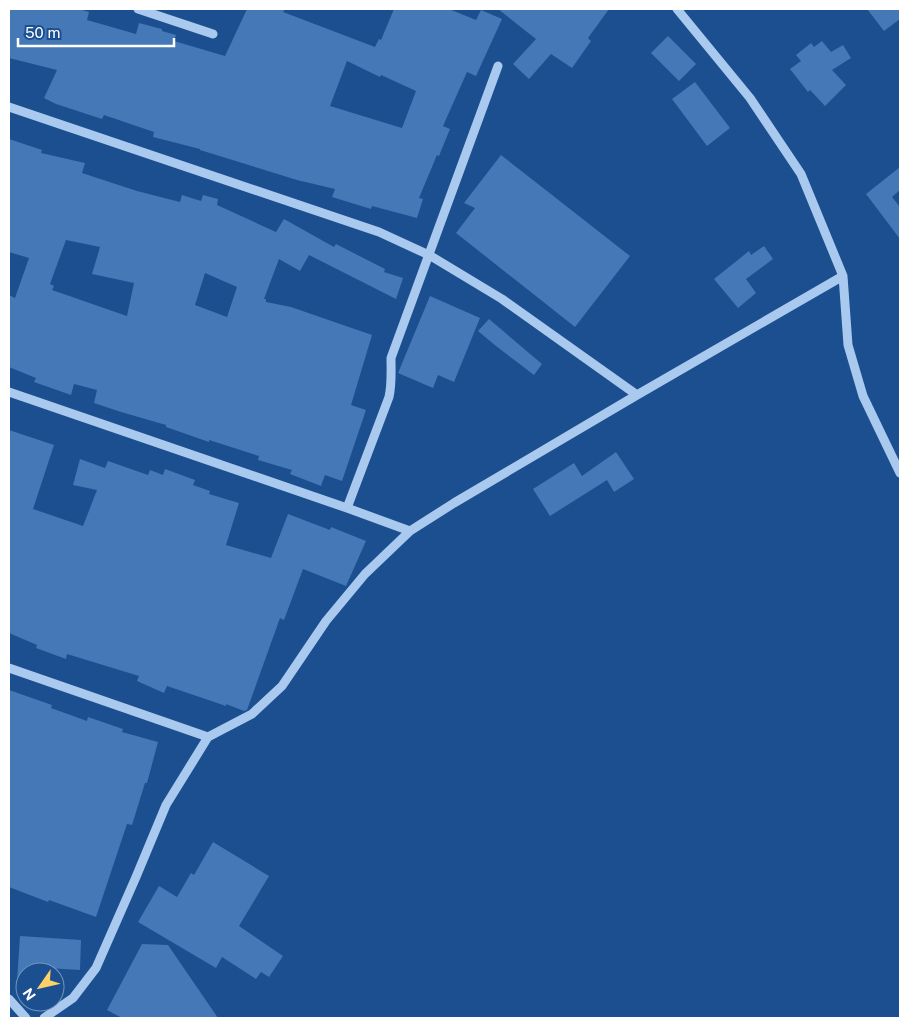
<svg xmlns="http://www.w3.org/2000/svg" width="909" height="1027" font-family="'Public Sans',sans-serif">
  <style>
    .building { fill: #4478b7; fill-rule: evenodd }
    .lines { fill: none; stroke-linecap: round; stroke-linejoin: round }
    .minor { stroke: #a9c9ee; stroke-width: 9 }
  </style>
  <rect width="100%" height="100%" fill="#1b4f8f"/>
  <path class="building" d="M 9,9 L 79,9 L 89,12 L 87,20 L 136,34 L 139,23 L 162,29 L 162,31 L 176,35 L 174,41 L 225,56 L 247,9 L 285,9 L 283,12 L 375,47 L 379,39 L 381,40 L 394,9 L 449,9 L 476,20 L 481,10 L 502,19 L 476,76 L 467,72 L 443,126 L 450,129 L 439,156 L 437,155 L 419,198 L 423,199 L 417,218 L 372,206 L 371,209 L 332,197 L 335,189 L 297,180 L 200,150 L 200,149 L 153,137 L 154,132 L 104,115 L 102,119 L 56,104 L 44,98 L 57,70 L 9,58 ZM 347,61 L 380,77 L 381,75 L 416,91 L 402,128 L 330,106 Z
    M 498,9 L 609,9 L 588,38 L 591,41 L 572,68 L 551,54 L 529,79 L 513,64 L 536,39 Z
    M 867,9 L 900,9 L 900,19 L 884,31 Z
    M 668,36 L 696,64 L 679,81 L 651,53 Z
    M 822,41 L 831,52 L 843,45 L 851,58 L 832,70 L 846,85 L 825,106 L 810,90 L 808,92 L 790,69 L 801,61 L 796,55 L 811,43 L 814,47 Z
    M 695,82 L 730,128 L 707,146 L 672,99 Z
    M 9,139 L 42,150 L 41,153 L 85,163 L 82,173 L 137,191 L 180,202 L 182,195 L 201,201 L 203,195 L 218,199 L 217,205 L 276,232 L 284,219 L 334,247 L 336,244 L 385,269 L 384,272 L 403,278 L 396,299 L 309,255 L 300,271 L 279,259 L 264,299 L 266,299 L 266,302 L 291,307 L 372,335 L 351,405 L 366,410 L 342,481 L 325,475 L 321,486 L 290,474 L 292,470 L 258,460 L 259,456 L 209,440 L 209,442 L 166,427 L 166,425 L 121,412 L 94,403 L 97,390 L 74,384 L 71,395 L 34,382 L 36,378 L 9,367 L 9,295 L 15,298 L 29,258 L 9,252 ZM 66,240 L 100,247 L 92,274 L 134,283 L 127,316 L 52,290 L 54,286 L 50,284 ZM 205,273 L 237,287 L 227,317 L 195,305 Z
    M 501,155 L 630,256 L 575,327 L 456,233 L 475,208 L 464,203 Z
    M 900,167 L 900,190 L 892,197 L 900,207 L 900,239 L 866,194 Z
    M 764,246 L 773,259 L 746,279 L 756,293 L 738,308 L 714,279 L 749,251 L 751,255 Z
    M 430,296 L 480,318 L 454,382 L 438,375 L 433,388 L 398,373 Z
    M 489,319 L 542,364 L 534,375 L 496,346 L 478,331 Z
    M 9,430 L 54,445 L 33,509 L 83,526 L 97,490 L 73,485 L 80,459 L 105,468 L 108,461 L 148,475 L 150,470 L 163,475 L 165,469 L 195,480 L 193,485 L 210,491 L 209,494 L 239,503 L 226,545 L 271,558 L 288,514 L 330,530 L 331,527 L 366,541 L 346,586 L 303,569 L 284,620 L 280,618 L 247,710 L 244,711 L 226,704 L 226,706 L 167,686 L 164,693 L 137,681 L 139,676 L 67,654 L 66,659 L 36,648 L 37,645 L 9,633 Z
    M 616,452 L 634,479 L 614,492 L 607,480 L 550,516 L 533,489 L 574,463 L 582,476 Z
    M 9,690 L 52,705 L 51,708 L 87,721 L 88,717 L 123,729 L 122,732 L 158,742 L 147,783 L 145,783 L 132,825 L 127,824 L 96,917 L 49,900 L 48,902 L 9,887 Z
    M 213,842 L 269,876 L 239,926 L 283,956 L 269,977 L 261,972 L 256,979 L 222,957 L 216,968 L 138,922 L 159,886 L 177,897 L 191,873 L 194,875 Z
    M 20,936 L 81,940 L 80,970 L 30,967 L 34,972 L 25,972 L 25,990 L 17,981 Z
    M 142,944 L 168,945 L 218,1018 L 122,1018 L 107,1010 Z"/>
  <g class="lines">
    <path class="minor" d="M 138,9 L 213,34
      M 677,9 L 750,98 L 801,174 L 843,276 L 848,345 L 863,396 L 900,473
      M 9,107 L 379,232 L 429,255 L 502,299 L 637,395
      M 9,392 L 347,508 L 410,531
      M 347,508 L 389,397 C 392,384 391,372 391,358 L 498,66
      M 9,668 L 208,737
      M 9,999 L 26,1018
      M 44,1018 L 73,998 L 96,968 L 136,877 L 166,805 L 208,737 L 252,714 L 282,686 L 326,621 L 365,574 L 410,531 L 454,503 L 637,395 L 843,276"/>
  </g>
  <rect width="909" height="1027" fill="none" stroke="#ffffff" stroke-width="20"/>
  <g transform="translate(40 987) rotate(236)"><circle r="24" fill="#1b4f8f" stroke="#7695bc"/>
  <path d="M0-4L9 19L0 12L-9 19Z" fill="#ffd166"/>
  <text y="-8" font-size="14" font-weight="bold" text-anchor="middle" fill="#ffffff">N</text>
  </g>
  <path d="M18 38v8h156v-8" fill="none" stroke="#ffffff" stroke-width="2.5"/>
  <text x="25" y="38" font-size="15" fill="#ffffff" stroke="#1b4f8f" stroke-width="4" paint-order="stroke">50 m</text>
</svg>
